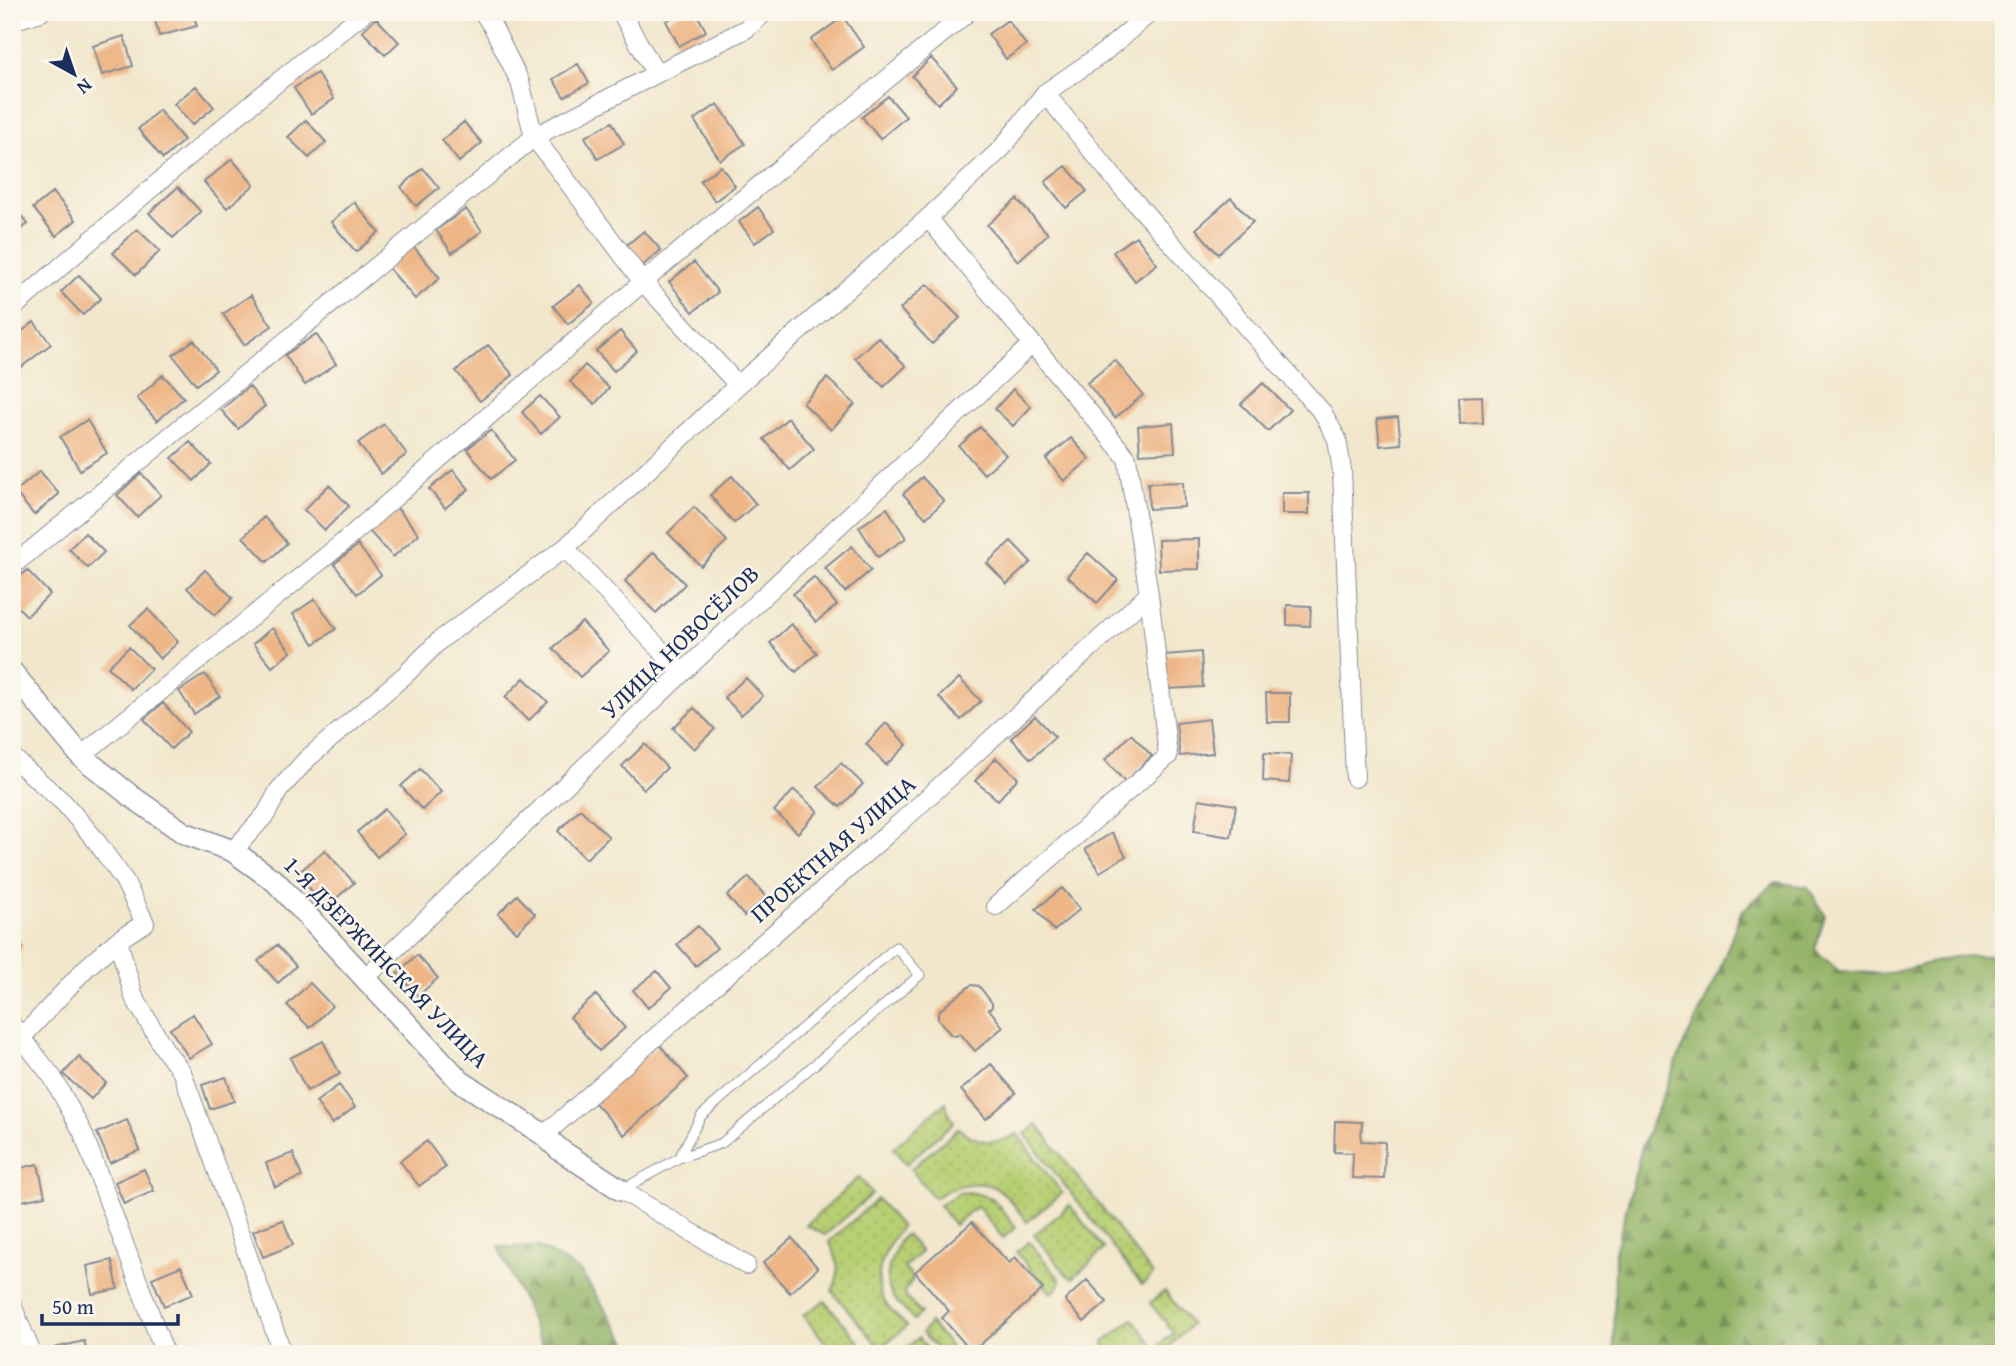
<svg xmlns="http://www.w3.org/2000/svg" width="2016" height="1366" font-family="'Gentium Book Plus',serif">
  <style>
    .grass { fill: url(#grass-dots); stroke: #6a7f68; stroke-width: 2 }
    .forest { fill: url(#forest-firs); stroke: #567062; stroke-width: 2 }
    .building { fill: #eeb686 }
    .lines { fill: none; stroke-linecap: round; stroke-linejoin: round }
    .service-casing { stroke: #868b95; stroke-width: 11 }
    .minor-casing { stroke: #868b95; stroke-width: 20 }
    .tertiary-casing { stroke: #868b95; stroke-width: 24 }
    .service { stroke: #fff; stroke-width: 9 }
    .minor { stroke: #fff; stroke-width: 18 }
    .tertiary { stroke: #fff; stroke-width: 21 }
    .labels { text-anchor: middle; stroke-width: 5; stroke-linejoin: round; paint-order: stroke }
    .street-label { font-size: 24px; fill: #1b2f5e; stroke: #fbf7ec }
  </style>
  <defs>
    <pattern id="grass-dots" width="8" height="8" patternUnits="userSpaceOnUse" patternTransform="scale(1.75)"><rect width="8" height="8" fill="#b8cf73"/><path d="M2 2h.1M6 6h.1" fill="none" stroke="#9eb266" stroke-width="1.8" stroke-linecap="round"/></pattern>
    <pattern id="forest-firs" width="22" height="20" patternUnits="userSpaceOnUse" patternTransform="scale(1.75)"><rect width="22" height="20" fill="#92b265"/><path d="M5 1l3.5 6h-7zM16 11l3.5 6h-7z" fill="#769156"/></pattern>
  </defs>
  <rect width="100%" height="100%" fill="#fbf7ec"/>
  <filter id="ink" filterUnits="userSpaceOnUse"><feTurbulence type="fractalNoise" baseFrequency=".0143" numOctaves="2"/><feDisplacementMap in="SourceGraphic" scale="14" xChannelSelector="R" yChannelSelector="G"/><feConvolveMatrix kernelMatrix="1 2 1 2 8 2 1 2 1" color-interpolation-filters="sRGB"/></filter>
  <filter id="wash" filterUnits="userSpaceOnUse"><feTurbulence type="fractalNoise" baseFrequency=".00686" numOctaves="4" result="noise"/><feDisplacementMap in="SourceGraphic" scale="28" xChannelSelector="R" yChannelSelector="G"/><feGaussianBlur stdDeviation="1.57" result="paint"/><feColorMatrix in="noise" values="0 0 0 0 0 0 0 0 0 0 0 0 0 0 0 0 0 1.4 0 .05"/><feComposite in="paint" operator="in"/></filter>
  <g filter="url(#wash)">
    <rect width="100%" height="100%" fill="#f2e7cc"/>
    <path class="grass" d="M 946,1102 L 948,1112 L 954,1122 L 906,1164 L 893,1148 Z
      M 1037,1124 L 1153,1275 L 1142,1285 L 1025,1134 Z
      M 959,1128 C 975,1143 997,1146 1017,1134 L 1062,1193 L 1027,1222 C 1020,1214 1007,1193 998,1189 C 977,1178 953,1186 934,1198 L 911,1169 Z
      M 859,1177 L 872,1194 L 825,1235 L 806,1225 Z
      M 970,1192 L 992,1198 L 1016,1227 L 1003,1238 L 977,1206 L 954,1225 L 939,1205 L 959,1193 Z
      M 877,1199 L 901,1227 C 886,1247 870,1276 884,1301 C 889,1310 899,1319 907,1326 L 880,1348 L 832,1291 C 841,1274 839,1259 829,1242 Z
      M 1070,1205 L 1104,1249 L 1073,1278 L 1068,1276 L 1034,1235 Z
      M 906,1234 L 921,1252 L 904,1267 L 913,1279 L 905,1291 L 906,1298 L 921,1313 L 914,1320 C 893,1298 880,1289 892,1258 C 896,1249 898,1240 906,1234 Z
      M 1029,1242 L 1059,1278 L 1060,1283 L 1057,1289 L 1051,1293 L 1016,1252 Z
      M 1165,1291 L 1191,1325 L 1162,1354 L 1107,1354 L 1104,1342 L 1133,1319 L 1155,1348 L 1174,1333 L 1150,1303 Z
      M 825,1301 L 869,1354 L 835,1354 L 803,1315 Z
      M 930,1323 L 955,1352 L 958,1354 L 942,1354 L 922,1333 Z
      M 918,1338 L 933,1354 L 899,1354 Z"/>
    <path class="forest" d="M 1775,882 L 1808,887 L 1825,915 L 1815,950 L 1839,971 L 1888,974 L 1953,957 L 2004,955 L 2004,1354 L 1614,1354 L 1615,1253 L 1642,1147 L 1683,1046 L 1716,979 L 1741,912 Z
      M 499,1247 L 539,1247 L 580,1271 L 635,1354 L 546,1354 Z"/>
    <g id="blocks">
      <path class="building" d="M 153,12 L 193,12 L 197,26 L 159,36 Z
        M 682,12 L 696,12 L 706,31 L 679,46 L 666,21 Z
        M 843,17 L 864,47 L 832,70 L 811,40 Z
        M 376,18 L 399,42 L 385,55 L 362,31 Z
        M 1008,20 L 1026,45 L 1006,59 L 988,34 Z
        M 124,36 L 133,66 L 102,75 L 93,46 Z
        M 931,58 L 957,86 L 938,104 L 912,76 Z
        M 578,64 L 589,83 L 564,97 L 553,79 Z
        M 317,73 L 334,99 L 311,114 L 294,88 Z
        M 196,86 L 214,107 L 192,125 L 174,104 Z
        M 888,96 L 906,117 L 880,139 L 862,117 Z
        M 718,104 L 745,144 L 720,160 L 694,120 Z
        M 159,110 L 184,140 L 163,159 L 138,129 Z
        M 306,120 L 326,142 L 309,158 L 288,137 Z
        M 464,122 L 482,143 L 459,162 L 442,140 Z
        M 612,122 L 624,144 L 598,159 L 585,137 Z
        M 232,159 L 254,185 L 227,208 L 204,182 Z
        M 721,166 L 735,186 L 715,201 L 700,181 Z
        M 1066,166 L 1087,191 L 1066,208 L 1045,182 Z
        M 423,168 L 439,188 L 416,206 L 401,187 Z
        M 178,187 L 201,212 L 173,238 L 149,213 Z
        M 53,192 L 76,220 L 56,236 L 33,208 Z
        M 1231,198 L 1253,222 L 1218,254 L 1196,229 Z
        M 1017,199 L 1048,234 L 1018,261 L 987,225 Z
        M 354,202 L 379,232 L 356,252 L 331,222 Z
        M 12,204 L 28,224 L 12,236 Z
        M 758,207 L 774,229 L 755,243 L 739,222 Z
        M 466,209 L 482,231 L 452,253 L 436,230 Z
        M 137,229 L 160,251 L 136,275 L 113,253 Z
        M 644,231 L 661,250 L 640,268 L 623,248 Z
        M 1136,236 L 1157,264 L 1135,281 L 1113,252 Z
        M 413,246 L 440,278 L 415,299 L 388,267 Z
        M 694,262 L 718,292 L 693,312 L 669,282 Z
        M 79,275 L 101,298 L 83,315 L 61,292 Z
        M 927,284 L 960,318 L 932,344 L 900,309 Z
        M 580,285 L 594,303 L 568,324 L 553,306 Z
        M 251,295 L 272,326 L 244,345 L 223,314 Z
        M 34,322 L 51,344 L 20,368 L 12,358 L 12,339 Z
        M 620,331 L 637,351 L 614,371 L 596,351 Z
        M 316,334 L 336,364 L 305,385 L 285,355 Z
        M 878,337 L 906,366 L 884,387 L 855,358 Z
        M 194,340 L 216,370 L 196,385 L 173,355 Z
        M 488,345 L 513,375 L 480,401 L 456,371 Z
        M 1115,360 L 1143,395 L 1115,418 L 1087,383 Z
        M 585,365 L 609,388 L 595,404 L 570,382 Z
        M 163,375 L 184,398 L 157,421 L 137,398 Z
        M 827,378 L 855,404 L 831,430 L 803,403 Z
        M 1263,383 L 1290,410 L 1268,431 L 1241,404 Z
        M 249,386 L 265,406 L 238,429 L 221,410 Z
        M 1013,389 L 1031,407 L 1013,426 L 995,409 Z
        M 540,396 L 560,417 L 541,434 L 522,412 Z
        M 1482,396 L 1483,423 L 1460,424 L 1459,397 Z
        M 1398,417 L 1401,444 L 1380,446 L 1377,419 Z
        M 788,418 L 814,449 L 790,470 L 764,439 Z
        M 87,420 L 107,453 L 80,470 L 60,437 Z
        M 1173,423 L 1175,452 L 1140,454 L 1138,426 Z
        M 384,424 L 407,454 L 381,474 L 358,443 Z
        M 980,427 L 1006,455 L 984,474 L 959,446 Z
        M 491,430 L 515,460 L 491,479 L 467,449 Z
        M 1071,438 L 1090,459 L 1064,481 L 1046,459 Z
        M 190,442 L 211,464 L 194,481 L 172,458 Z
        M 453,470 L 469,489 L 445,508 L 429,489 Z
        M 40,471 L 59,494 L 34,515 L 15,492 Z
        M 141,473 L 161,495 L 137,517 L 117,495 Z
        M 732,476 L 756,504 L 734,523 L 710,495 Z
        M 922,477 L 944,501 L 926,518 L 903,494 Z
        M 1183,482 L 1184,507 L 1149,509 L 1148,483 Z
        M 329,485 L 349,506 L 325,530 L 304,510 Z
        M 1282,493 L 1309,493 L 1309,514 L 1282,514 Z
        M 396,507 L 419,534 L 393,557 L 369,531 Z
        M 694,507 L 727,541 L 701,566 L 668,533 Z
        M 887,508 L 906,538 L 878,557 L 859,527 Z
        M 264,517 L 287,543 L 267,562 L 243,537 Z
        M 85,533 L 104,552 L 88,568 L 69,549 Z
        M 1199,539 L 1199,569 L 1159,570 L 1158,540 Z
        M 1011,541 L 1031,562 L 1007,584 L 987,563 Z
        M 358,545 L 381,575 L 357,594 L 334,564 Z
        M 852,546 L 871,570 L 845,592 L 825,568 Z
        M 654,552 L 685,584 L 656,613 L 625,581 Z
        M 1088,553 L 1118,580 L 1097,603 L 1067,576 Z
        M 27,570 L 50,594 L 27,616 L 12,601 L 12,584 Z
        M 205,570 L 233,598 L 215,615 L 187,588 Z
        M 814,577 L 837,605 L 816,622 L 793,594 Z
        M 315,599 L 336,629 L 314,644 L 293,614 Z
        M 1287,605 L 1311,606 L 1310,626 L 1287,625 Z
        M 148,609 L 178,642 L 160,659 L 130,625 Z
        M 582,622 L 609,651 L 580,677 L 553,648 Z
        M 791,624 L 817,653 L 796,672 L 770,643 Z
        M 272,628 L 291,652 L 272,667 L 253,644 Z
        M 129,647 L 151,669 L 131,689 L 108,667 Z
        M 1201,652 L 1203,687 L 1167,689 L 1165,655 Z
        M 205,674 L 220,696 L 194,714 L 179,691 Z
        M 524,678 L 548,702 L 528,721 L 505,697 Z
        M 746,678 L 763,696 L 741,715 L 724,697 Z
        M 959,678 L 981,701 L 961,720 L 939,697 Z
        M 1266,693 L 1290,693 L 1290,722 L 1267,722 Z
        M 163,703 L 189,732 L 171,749 L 144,719 Z
        M 694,708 L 715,729 L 694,749 L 673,728 Z
        M 1035,716 L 1055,737 L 1031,759 L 1011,738 Z
        M 1209,719 L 1213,753 L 1180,756 L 1176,723 Z
        M 886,723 L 907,745 L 886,765 L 866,744 Z
        M 1131,734 L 1152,756 L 1125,782 L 1105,760 Z
        M 645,744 L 667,768 L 644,789 L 622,766 Z
        M 1264,753 L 1291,755 L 1289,783 L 1263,781 Z
        M 996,758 L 1018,778 L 998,800 L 975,781 Z
        M 841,763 L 863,784 L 840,807 L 818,787 Z
        M 420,769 L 441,792 L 422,810 L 401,786 Z
        M 794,790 L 818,811 L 798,833 L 774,811 Z
        M 1199,799 L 1236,805 L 1231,837 L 1194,831 Z
        M 385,809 L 405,834 L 377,857 L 357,832 Z
        M 580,809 L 609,837 L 586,859 L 558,831 Z
        M 1112,833 L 1126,856 L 1100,872 L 1085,849 Z
        M 325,850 L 354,883 L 326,907 L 297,874 Z
        M 749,877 L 766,897 L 744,916 L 727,896 Z
        M 1062,888 L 1080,909 L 1054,931 L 1036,909 Z
        M 517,895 L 535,914 L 517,932 L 498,914 Z
        M 698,926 L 717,948 L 696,966 L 677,944 Z
        M 12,932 L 23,948 L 12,956 Z
        M 277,945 L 296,966 L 278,983 L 258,961 Z
        M 417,955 L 438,978 L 418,996 L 397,973 Z
        M 657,971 L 671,988 L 648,1008 L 633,990 Z
        M 310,983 L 332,1006 L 310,1028 L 287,1005 Z
        M 971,985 L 979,986 L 992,1003 L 992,1007 L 989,1009 L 1003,1027 L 975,1051 L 960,1033 L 956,1036 L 951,1035 L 938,1019 L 938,1014 L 940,1010 Z
        M 596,995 L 625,1028 L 599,1051 L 570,1017 Z
        M 193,1014 L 212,1044 L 189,1058 L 170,1029 Z
        M 323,1041 L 340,1074 L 307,1091 L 290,1058 Z
        M 659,1044 L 688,1078 L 624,1135 L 594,1102 Z
        M 79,1057 L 106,1083 L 91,1099 L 63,1074 Z
        M 991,1064 L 1016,1093 L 986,1119 L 961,1090 Z
        M 226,1077 L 234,1101 L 210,1109 L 202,1085 Z
        M 339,1085 L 355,1107 L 332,1124 L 316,1102 Z
        M 127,1120 L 140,1150 L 110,1163 L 97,1133 Z
        M 1335,1121 L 1362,1122 L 1361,1141 L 1385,1142 L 1384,1179 L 1352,1178 L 1353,1153 L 1334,1152 Z
        M 427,1141 L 446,1167 L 419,1186 L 400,1161 Z
        M 293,1153 L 302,1177 L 275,1187 L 266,1163 Z
        M 38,1164 L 45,1196 L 12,1203 L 12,1170 Z
        M 144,1169 L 154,1191 L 124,1204 L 115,1182 Z
        M 283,1220 L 293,1245 L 263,1257 L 253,1231 Z
        M 972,1222 L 1009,1263 L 1015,1257 L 1043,1289 L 972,1352 L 942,1318 L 949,1311 L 915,1272 Z
        M 792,1238 L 818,1268 L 790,1293 L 763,1263 Z
        M 112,1260 L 118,1289 L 92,1294 L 87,1266 Z
        M 181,1266 L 193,1294 L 164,1306 L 152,1278 Z
        M 1087,1280 L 1107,1302 L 1084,1322 L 1065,1300 Z
        M 84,1341 L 88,1354 L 56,1354 L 54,1348 Z"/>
    </g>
  </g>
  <g filter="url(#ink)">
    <use href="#blocks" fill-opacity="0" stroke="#868b95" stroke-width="2"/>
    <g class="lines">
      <g class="service-casing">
        <path id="service" d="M 621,1190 L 679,1158 L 722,1143 L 920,975 L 896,947 L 701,1116 L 679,1158"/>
      </g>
      <g class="minor-casing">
        <path id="minor" d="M 483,12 L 494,29 L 520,82 L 534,137 L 656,74
          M 621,12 L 656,74 L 746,29 L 765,12
          M 12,21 L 41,12
          M 1045,93 L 1119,184 L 1323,413 L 1337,439 L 1342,471 L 1355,778
          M 928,218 L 1002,148 L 1045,93 L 1103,53 L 1151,12
          M 12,309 C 128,208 244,107 365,12
          M 565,548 L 682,673
          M 12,566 L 534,137 L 643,282 L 738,385
          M 81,756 L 341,544 L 643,282 L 968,12
          M 12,757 L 64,803 L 94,838 L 124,880 L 145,923 L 118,940 L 86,968 L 12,1048
          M 233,851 L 266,814 L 279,790 L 307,759 L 406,674 L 440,640 L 565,548 L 738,385 L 928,218 L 1127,458 L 1149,594 L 1168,756 L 996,906
          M 118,940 L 134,997 L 165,1050 L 182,1072 L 283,1354
          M 364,979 L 682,673 L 1032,344
          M 12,1025 L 53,1078 L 83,1133 L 165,1354
          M 544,1135 L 901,822 L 1149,594
          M 621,1190 L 746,1265
          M 12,1305 L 32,1354"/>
      </g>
      <g class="tertiary-casing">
        <path id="tertiary" d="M 12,672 L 81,756 L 131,796 L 184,833 L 233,851 L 276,882 L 460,1081 L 544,1135 L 560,1150 L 621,1190"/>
      </g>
      <use href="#service" class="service"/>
      <use href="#minor" class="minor"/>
      <use href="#tertiary" class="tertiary"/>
    </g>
  </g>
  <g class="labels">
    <g class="street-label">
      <text transform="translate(680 642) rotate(-44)" y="8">УЛИЦА НОВОСЁЛОВ</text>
      <text transform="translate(833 849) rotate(-41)" y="8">ПРОЕКТНАЯ УЛИЦА</text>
      <text transform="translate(386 962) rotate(46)" y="8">1-Я ДЗЕРЖИНСКАЯ УЛИЦА</text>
    </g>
  </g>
  <rect width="2016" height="1366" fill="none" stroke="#fbf7ec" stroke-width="42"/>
  <g transform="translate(74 74) rotate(140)" stroke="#fbf7ec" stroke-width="5" paint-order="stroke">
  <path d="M0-5L12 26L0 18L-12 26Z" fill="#1b2f5e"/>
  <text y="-10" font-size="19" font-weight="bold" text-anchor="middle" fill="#1b2f5e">N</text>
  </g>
  <path d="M42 1314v10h136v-10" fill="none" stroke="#1b2f5e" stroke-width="3.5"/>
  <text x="52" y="1314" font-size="21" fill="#1b2f5e" stroke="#fbf7ec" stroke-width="5" paint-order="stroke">50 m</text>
</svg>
